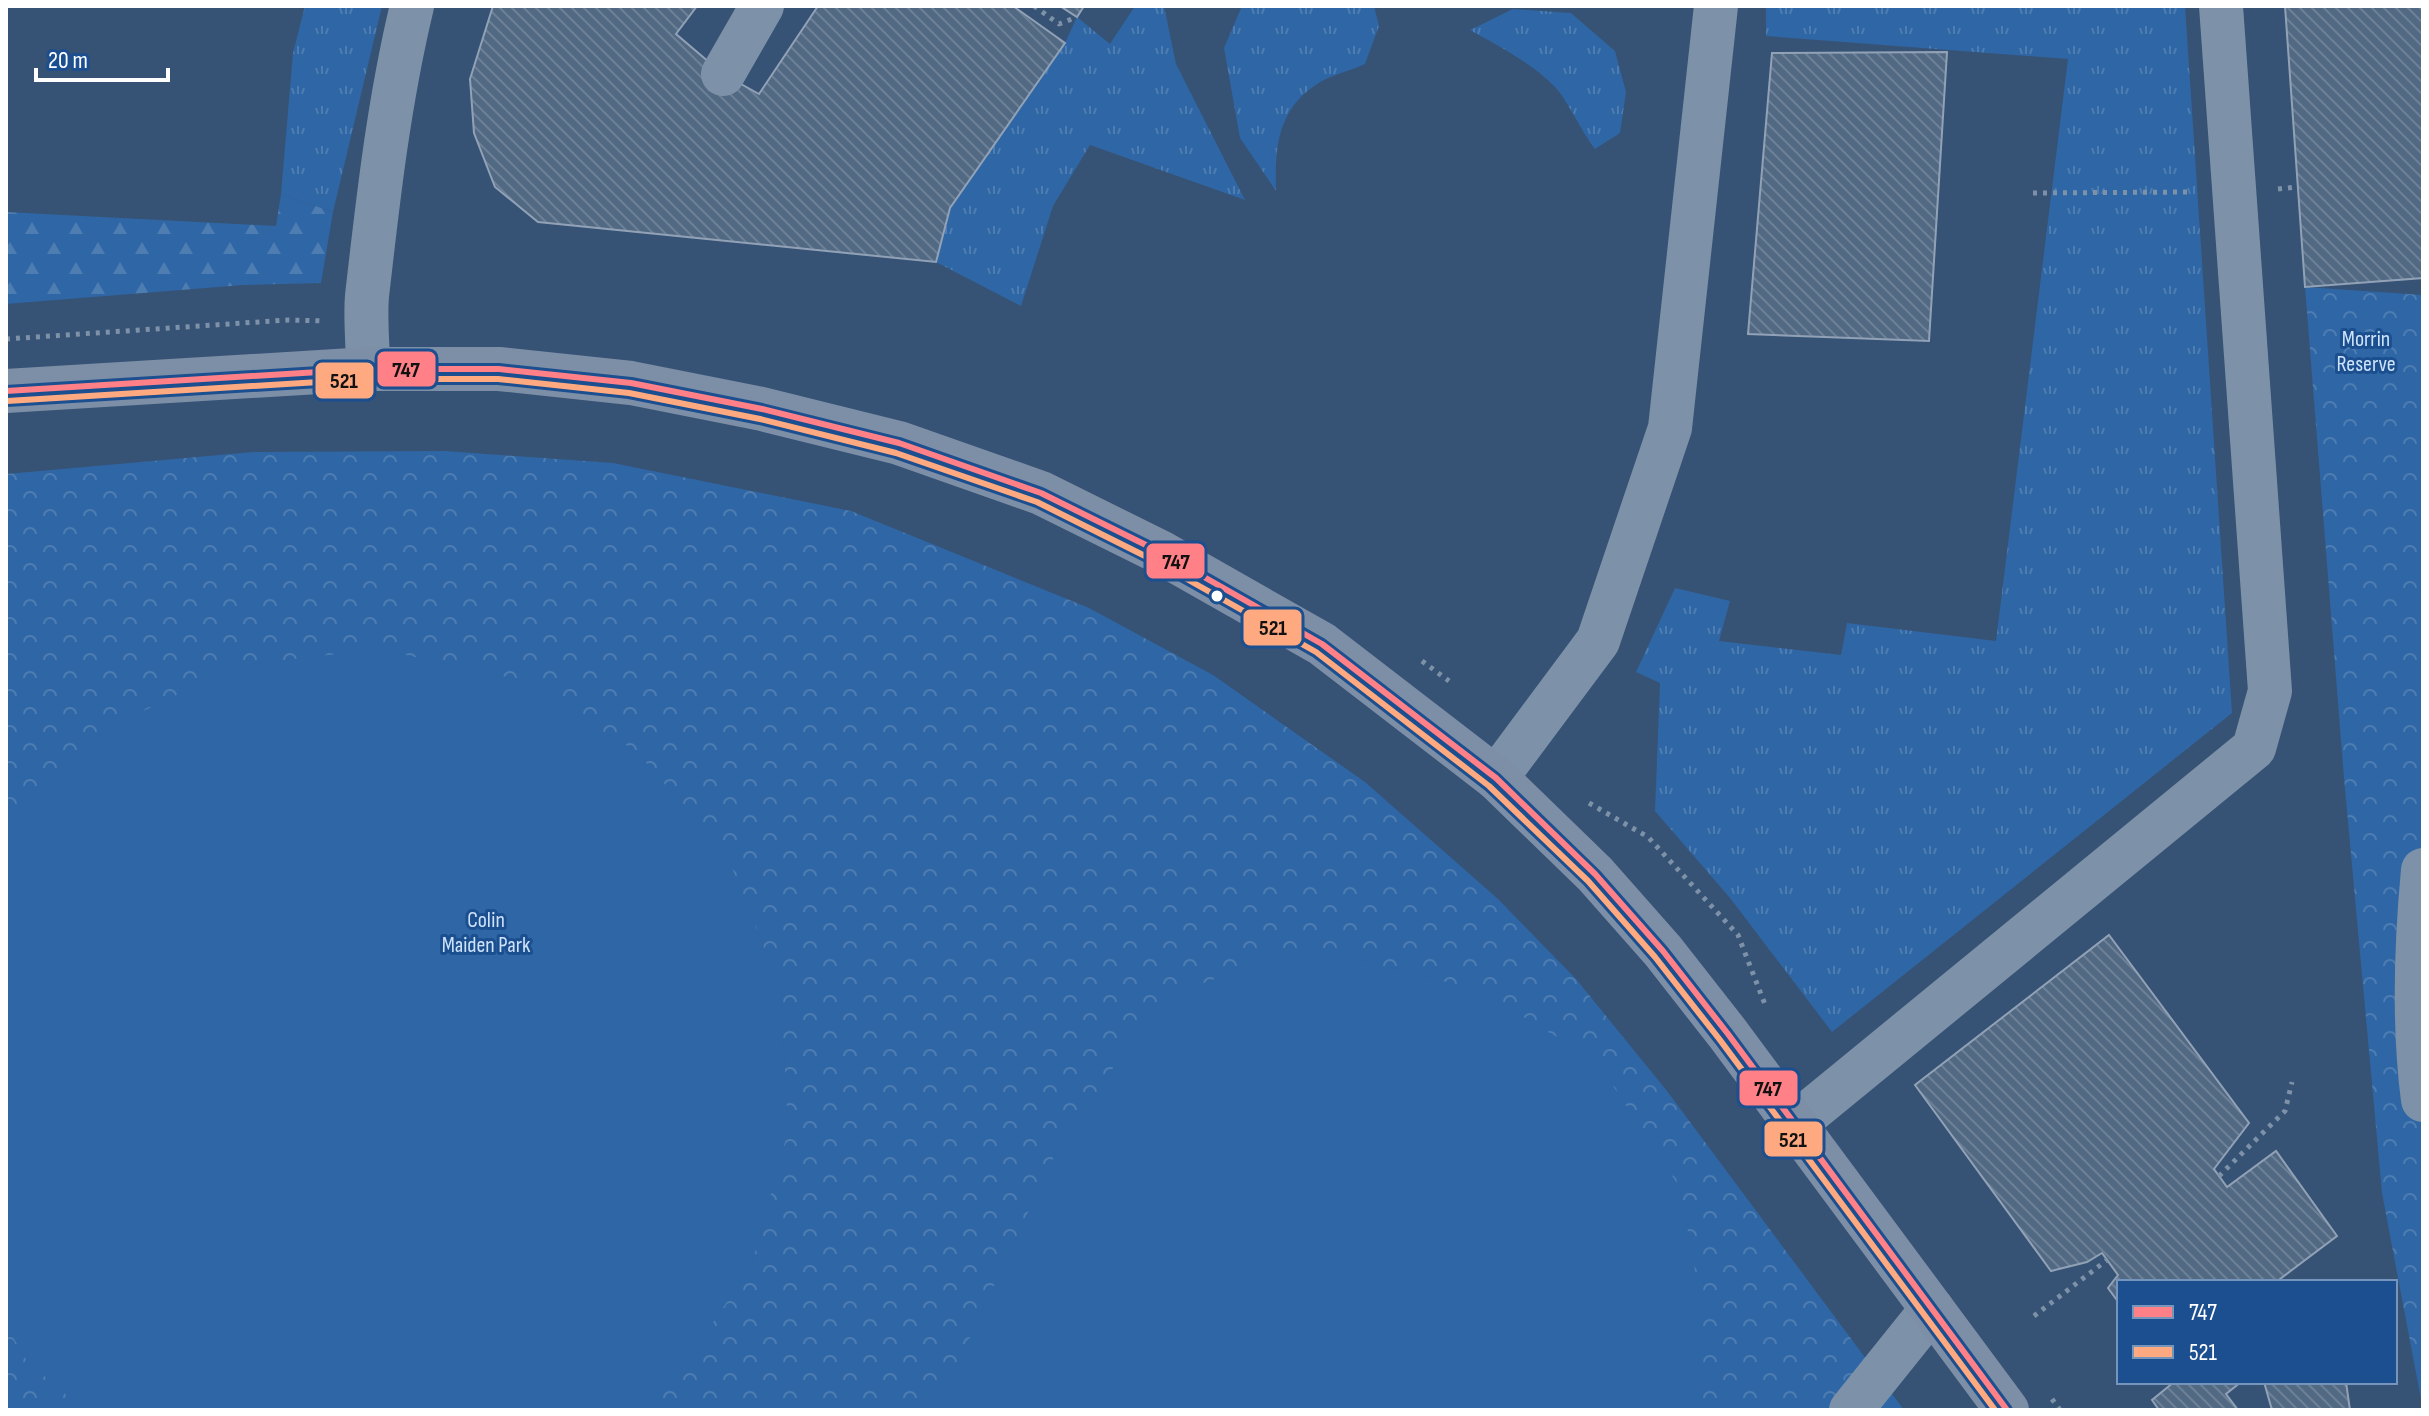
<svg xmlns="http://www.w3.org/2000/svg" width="2429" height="1416" font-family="'Sofia Sans Condensed',sans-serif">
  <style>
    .grass { fill: url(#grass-tufts) }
    .forest { fill: url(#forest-firs) }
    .park { fill: url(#park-crowns) }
    .pitch { fill: #2f66a5 }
    .building { fill: url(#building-back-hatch); stroke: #92a2b6; stroke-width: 2 }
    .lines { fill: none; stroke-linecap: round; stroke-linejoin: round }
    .path { stroke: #7d92a8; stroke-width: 5; stroke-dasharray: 4 6; stroke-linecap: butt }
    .minor { stroke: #7d92a8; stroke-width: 44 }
    .major { stroke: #7d8ea7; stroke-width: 44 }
    .bus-1-casing { stroke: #1b4f8f; stroke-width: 12 }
    .bus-2-casing { stroke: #1b4f8f; stroke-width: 12 }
    .bus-1 { stroke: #ff8086; stroke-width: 6 }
    .bus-2 { stroke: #ffa980; stroke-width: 6 }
    .bus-dot { fill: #fff; stroke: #1b4f8f; stroke-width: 3 }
    .labels { text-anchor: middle; stroke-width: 6; stroke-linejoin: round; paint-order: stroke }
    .park-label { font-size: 22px; fill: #cfe3fa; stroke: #1b4f8f }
    .line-badge { stroke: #1b4f8f; stroke-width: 3 }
    .pale-badge-label { font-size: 22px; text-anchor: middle; font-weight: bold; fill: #111 }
  </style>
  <defs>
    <pattern id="grass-tufts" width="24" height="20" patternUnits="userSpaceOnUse" patternTransform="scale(2)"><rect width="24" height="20" fill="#2f66a5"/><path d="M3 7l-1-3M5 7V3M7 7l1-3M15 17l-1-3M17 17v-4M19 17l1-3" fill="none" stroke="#4e7db2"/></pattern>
    <pattern id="forest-firs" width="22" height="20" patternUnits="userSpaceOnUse" patternTransform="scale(2)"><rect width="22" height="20" fill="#2f66a5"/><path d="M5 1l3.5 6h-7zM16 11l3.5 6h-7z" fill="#4e7db2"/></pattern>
    <pattern id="park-crowns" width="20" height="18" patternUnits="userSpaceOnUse" patternTransform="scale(2)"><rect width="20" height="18" fill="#2f66a5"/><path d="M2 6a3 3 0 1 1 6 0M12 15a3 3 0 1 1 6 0" fill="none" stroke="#4e7db2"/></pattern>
    <pattern id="building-back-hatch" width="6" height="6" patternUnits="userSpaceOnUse" patternTransform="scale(2)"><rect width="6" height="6" fill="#526984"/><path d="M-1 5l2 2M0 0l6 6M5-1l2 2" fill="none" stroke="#6c8096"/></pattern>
  </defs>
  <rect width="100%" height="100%" fill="#365274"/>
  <path class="grass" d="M 305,6 L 382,6 L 333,212 L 281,194 L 293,53 Z
    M 1135,6 L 1164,6 L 1176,64 L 1245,200 L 1090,145 L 1053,206 L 1021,306 L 936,262 L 950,208 L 1065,43 L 1077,17 L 1110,44 Z
    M 1242,6 L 1374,6 L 1379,26 L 1365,64 C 1350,71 1331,75 1317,84 C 1277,110 1275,148 1276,191 L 1240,138 L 1224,48 Z
    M 1766,6 L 2185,6 L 2232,713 L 1832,1032 L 1730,898 L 1655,811 L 1660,683 L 1636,672 L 1675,588 L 1730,601 L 1719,641 L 1841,655 L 1847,623 L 1996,641 L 2068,59 L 1766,36 Z
    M 1513,9 L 1571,13 L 1615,51 L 1626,92 L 1620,133 L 1595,149 C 1581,131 1567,99 1554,86 C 1533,64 1497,45 1470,30 Z"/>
  <path class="forest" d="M 281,194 L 333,212 L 321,283 L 243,285 L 6,304 L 6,212 L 276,226 Z"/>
  <path class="park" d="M 2305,287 L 2423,295 L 2423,1410 L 2382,1193 L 2344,778 Z
    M 445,451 L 613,463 L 851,511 L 1089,608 L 1213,675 L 1365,782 L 1498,899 L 1576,979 L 1667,1091 L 1904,1410 L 6,1410 L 6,474 L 253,452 Z"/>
  <path class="pitch" d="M 378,649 L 516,679 L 636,751 L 728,858 L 781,990 L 788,1131 L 751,1267 L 669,1386 L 636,1410 L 84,1410 L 27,1361 L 6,1325 L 6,832 L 10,825 L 110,727 L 237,666 Z
    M 1269,958 L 1353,958 L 1477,990 L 1596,1060 L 1680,1188 L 1698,1287 L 1700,1410 L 936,1410 L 1059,1146 L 1136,1035 L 1186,990 Z"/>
  <path class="building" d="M 493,6 L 697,6 L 676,34 L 723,74 L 759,94 L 818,6 L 1013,6 L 1065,43 L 950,208 L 936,262 L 538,222 L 495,187 L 474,133 L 470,79 Z
    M 1060,6 L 1084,6 L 1077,17 Z
    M 2285,6 L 2423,6 L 2423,278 L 2305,287 Z
    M 1947,52 L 1929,341 L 1748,334 L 1772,53 Z
    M 2109,935 L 2249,1123 L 2214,1169 L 2227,1187 L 2276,1151 L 2337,1236 L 2276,1282 L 2119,1282 L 2119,1303 L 2108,1288 L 2118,1275 L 2102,1253 L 2087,1262 L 2051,1271 L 1915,1085 Z
    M 2174,1382 L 2241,1382 L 2226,1394 L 2238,1410 L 2159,1410 L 2152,1400 Z
    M 2264,1382 L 2346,1382 L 2350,1410 L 2272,1410 Z"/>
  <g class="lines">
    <path class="path" d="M 1034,6 L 1059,24 L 1077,17
      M 2278,189 L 2296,187
      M 2033,193 L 2192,192
      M 6,339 L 288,320 L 324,321
      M 1422,661 L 1449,681
      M 1589,803 L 1648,837 L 1738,935 L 1766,1007
      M 2219,1176 L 2285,1111 L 2292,1082
      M 2034,1316 L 2107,1260
      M 2052,1399 L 2060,1410"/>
    <path class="minor" d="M 723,74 L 762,6
      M 368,369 C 368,345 365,319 367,296 C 378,199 389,101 412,6
      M 1496,778 L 1598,641 L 1670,428 L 1716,6
      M 2423,870 C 2416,945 2413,1024 2423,1100
      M 1795,1124 L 2254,748 L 2270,691 L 2221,6
      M 1851,1410 L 1932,1309"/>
    <path class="major" d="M 6,391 L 368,369 L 499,369 L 631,383 L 762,409 L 899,443 L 1041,493 L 1160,552 L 1322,644 L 1496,778 L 1595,874 L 1663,951 L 1728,1034 L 2007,1410"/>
    <g class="bus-1-casing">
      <path id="bus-1" d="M 6,391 L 368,369 L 499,369 L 631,383 L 762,409 L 899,443 L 1041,493 L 1160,552 L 1322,644 L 1496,778 L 1595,874 L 1663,951 L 1728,1034 L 2007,1410"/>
    </g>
    <g class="bus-2-casing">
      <path id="bus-2" d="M 7,401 L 368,379 L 498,379 L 629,393 L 760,419 L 896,453 L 1037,502 L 1155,561 L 1316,652 L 1489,786 L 1588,881 L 1655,957 L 1720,1040 L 1995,1410"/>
    </g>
    <use href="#bus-1" class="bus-1"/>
    <use href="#bus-2" class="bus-2"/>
  </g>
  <circle class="bus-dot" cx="1217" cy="596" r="7"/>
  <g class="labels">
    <g class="park-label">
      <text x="2366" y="346">Morrin<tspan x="2366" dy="25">Reserve</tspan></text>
      <text x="486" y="927">Colin<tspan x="486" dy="25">Maiden Park</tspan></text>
    </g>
  </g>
  <g class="line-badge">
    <rect x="376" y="350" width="61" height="38" rx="8" fill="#ff8086"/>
    <rect x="314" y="361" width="61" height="39" rx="8" fill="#ffa980"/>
    <rect x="1145" y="542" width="61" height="38" rx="8" fill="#ff8086"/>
    <rect x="1242" y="608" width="61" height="39" rx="8" fill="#ffa980"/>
    <rect x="1738" y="1069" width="61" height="38" rx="8" fill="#ff8086"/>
    <rect x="1763" y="1120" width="61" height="38" rx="8" fill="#ffa980"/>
  </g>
  <g class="pale-badge-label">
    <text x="406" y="377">747</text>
    <text x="344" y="388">521</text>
    <text x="1176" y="569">747</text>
    <text x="1273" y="635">521</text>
    <text x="1768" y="1096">747</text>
    <text x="1793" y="1147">521</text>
  </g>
  <rect width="2429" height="1416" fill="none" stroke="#ffffff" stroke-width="16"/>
  <rect x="2117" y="1280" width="280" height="104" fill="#1b4f8f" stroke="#7695bc" stroke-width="2"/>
  <rect x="2133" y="1306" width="40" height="12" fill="#ff8086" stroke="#7695bc" stroke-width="2"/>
  <text x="2189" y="1320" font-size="24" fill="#ffffff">747</text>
  <rect x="2133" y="1346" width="40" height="12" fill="#ffa980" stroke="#7695bc" stroke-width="2"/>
  <text x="2189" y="1360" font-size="24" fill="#ffffff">521</text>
  <path d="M36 68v12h132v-12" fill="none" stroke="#ffffff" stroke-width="4"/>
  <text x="48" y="68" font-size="24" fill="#ffffff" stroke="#1b4f8f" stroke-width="6" paint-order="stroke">20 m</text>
</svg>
